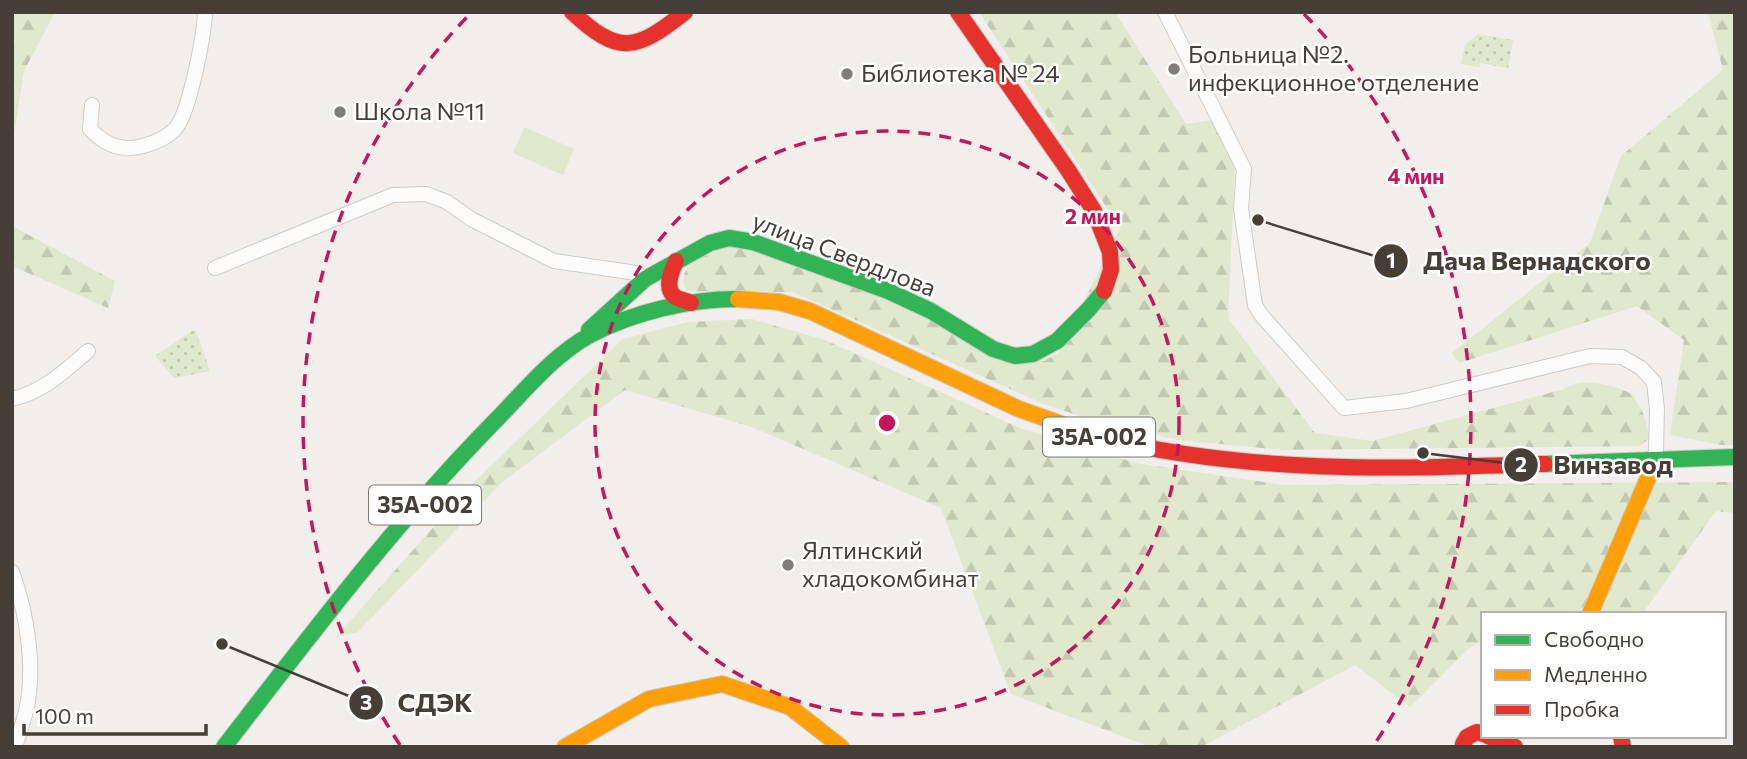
<svg xmlns="http://www.w3.org/2000/svg" width="1747" height="759" font-family="Commissioner,sans-serif">
  <style>
    .grass { fill: url(#grass-dots) }
    .forest { fill: url(#forest-firs) }
    .garden { fill: #e0e8cd }
    .lines { fill: none; stroke-linecap: round; stroke-linejoin: round }
    .street-casing { stroke: #ceccc9; stroke-width: 16 }
    .fast-casing { stroke: #cfcac2; stroke-width: 18 }
    .slow-casing { stroke: #cfcac2; stroke-width: 18 }
    .jam-casing { stroke: #cfcac2; stroke-width: 18 }
    .street { stroke: #fdfcfc; stroke-width: 14 }
    .fast { stroke: #30b455; stroke-width: 16 }
    .slow { stroke: #ff9f0a; stroke-width: 16 }
    .jam { stroke: #e5322d; stroke-width: 16 }
    .ring { fill: none; stroke: #c2185b; stroke-width: 3.5; stroke-dasharray: 12 9 }
    .poi-dot { fill: #817c77; stroke: #fff; stroke-width: 2.5 }
    .labels { text-anchor: middle; stroke-width: 5; stroke-linejoin: round; paint-order: stroke }
    .shield { fill: #fff; stroke: #7d7974; stroke-width: 2 }
    .shield-label { font-size: 23px; font-weight: bold; fill: #453f38 }
    .poi-label { font-size: 24px; fill: #453f38; stroke: #fff; text-anchor: start }
    .street-label { font-size: 24px; fill: #453f38; stroke: #fff }
    .centre { fill: #c2185b; stroke: #fff; stroke-width: 3.5 }
    .ring-label { font-size: 21px; text-anchor: middle; font-weight: bold; fill: #c2185b; stroke: #fff; stroke-width: 5; stroke-linejoin: round; paint-order: stroke }
    .leader { fill: none; stroke: #453f38; stroke-width: 2.5 }
    .callout-dot { fill: #453f38; stroke: #fff; stroke-width: 2.5 }
    .mark-label { font-size: 21px; text-anchor: middle; font-weight: bold; fill: #fff }
    .callout-label { font-size: 26px; text-anchor: middle; font-weight: bold; fill: #453f38; stroke: #fff; stroke-width: 5; stroke-linejoin: round; paint-order: stroke }
  </style>
  <defs>
    <pattern id="grass-dots" width="8" height="8" patternUnits="userSpaceOnUse" patternTransform="scale(1.75)"><rect width="8" height="8" fill="#e0e8cd"/><path d="M2 2h.1M6 6h.1" fill="none" stroke="#c2c8b1" stroke-width="1.8" stroke-linecap="round"/></pattern>
    <pattern id="forest-firs" width="22" height="20" patternUnits="userSpaceOnUse" patternTransform="scale(1.75)"><rect width="22" height="20" fill="#e0e8cd"/><path d="M5 1l3.5 6h-7zM16 11l3.5 6h-7z" fill="#c2c8b1"/></pattern>
  </defs>
  <rect width="100%" height="100%" fill="#f1eeeb"/>
  <path class="grass" d="M 1478,34 L 1513,40 L 1508,68 L 1480,63 L 1479,67 L 1461,64 L 1465,45 Z
    M 195,329 L 210,371 L 174,378 L 155,356 Z"/>
  <path class="forest" d="M 12,12 L 55,12 L 24,71 L 12,145 Z
    M 979,12 L 1115,12 L 1186,124 L 1213,120 L 1235,163 L 1228,318 L 1315,433 L 1372,441 L 1564,389 C 1582,376 1613,385 1632,394 L 1643,413 L 1650,438 L 1639,446 L 1282,450 L 1179,440 L 1107,425 L 1044,404 L 793,292 L 686,291 C 673,262 712,252 732,244 L 919,310 L 1024,362 L 1044,361 L 1059,352 L 1120,228 Z
    M 1708,12 L 1735,12 L 1735,445 L 1721,445 L 1670,435 L 1684,340 L 1637,306 L 1459,363 L 1452,353 L 1590,243 L 1621,156 L 1723,70 Z
    M 12,226 L 115,281 L 108,308 L 12,266 Z
    M 752,319 L 825,340 L 1020,428 L 1136,463 L 1284,485 L 1735,482 L 1735,513 L 1716,511 L 1642,614 L 1483,614 L 1483,640 L 1470,647 L 1410,707 L 1355,665 L 1201,747 L 1151,747 L 1011,694 L 941,508 L 752,427 L 625,390 L 501,483 L 358,632 L 336,637 L 469,487 L 623,339 L 688,322 Z"/>
  <path class="garden" d="M 524,127 L 574,149 L 563,175 L 513,153 Z"/>
  <g class="lines">
    <g class="street-casing">
      <path id="street" d="M 1165,12 L 1244,169 L 1241,209 L 1255,305 L 1262,316 L 1344,408 L 1406,401 L 1590,356 L 1622,357 L 1641,368 L 1654,382 L 1657,409 L 1656,450 L 1653,464
        M 92,105 L 90,129 C 104,144 122,152 143,146 C 154,143 168,137 176,128 C 190,110 204,36 205,12
        M 215,268 L 393,195 L 426,194 L 447,202 L 471,219 L 554,261 L 630,272 L 638,274 L 645,279
        M 12,399 C 43,392 65,371 88,351
        M 12,572 C 27,613 36,668 26,711 C 23,723 19,735 15,747"/>
    </g>
    <g class="fast-casing">
      <path id="fast" d="M 589,330 L 645,279 L 710,243 L 729,238 L 753,242 L 888,291 L 931,311 L 993,349 L 1015,356 L 1033,354 L 1057,341 L 1088,310 L 1104,291
        M 1545,464 L 1735,457
        M 224,747 C 312,633 398,519 499,417 C 527,388 554,355 590,335 C 634,312 689,299 738,299"/>
    </g>
    <g class="slow-casing">
      <path id="slow" d="M 738,299 L 779,302 L 810,311 L 1019,409 L 1098,437
        M 1590,614 L 1651,471
        M 565,747 L 649,699 L 722,684 L 790,707 L 841,747"/>
    </g>
    <g class="jam-casing">
      <path id="jam" d="M 572,12 C 619,56 636,51 685,12
        M 958,12 L 1068,170 L 1094,211 L 1110,252 L 1111,270 L 1104,291
        M 676,261 C 672,270 664,287 674,296 C 677,299 687,301 691,303
        M 1098,437 C 1249,474 1392,469 1545,464
        M 1488,736 L 1515,747
        M 1621,736 L 1623,747
        M 1464,747 L 1463,744 L 1467,737 L 1477,732 L 1483,734"/>
    </g>
    <use href="#street" class="street"/>
    <use href="#fast" class="fast"/>
    <use href="#slow" class="slow"/>
    <use href="#jam" class="jam"/>
  </g>
  <g class="ring">
    <circle cx="887" cy="423" r="292"/>
    <path d="M400 745A584 584 0 0 1 470 14M1304 14A584 584 0 0 1 1374 745"/>
  </g>
  <g class="poi-dot">
    <circle cx="1174" cy="69" r="7"/>
    <circle cx="847" cy="74" r="7"/>
    <circle cx="340" cy="112" r="7"/>
    <circle cx="788" cy="565" r="7"/>
  </g>
  <g class="labels">
    <g class="shield">
      <rect x="1043" y="417.5" width="112" height="39" rx="5"/>
      <rect x="369" y="485.5" width="112" height="39" rx="5"/>
    </g>
    <g class="shield-label">
      <text x="1099" y="445">35А-002</text>
      <text x="425" y="513">35А-002</text>
    </g>
    <g class="poi-label">
      <text x="1188" y="63">Больница №2.<tspan x="1188" dy="28">инфекционное отделение</tspan></text>
      <text x="861" y="82">Библиотека № 24</text>
      <text x="354" y="120">Школа №11</text>
      <text x="802" y="559">Ялтинский<tspan x="802" dy="28">хладокомбинат</tspan></text>
    </g>
    <g class="street-label">
      <text transform="translate(844 255) rotate(21)" y="8">улица Свердлова</text>
    </g>
  </g>
  <circle cx="887" cy="423" r="10" class="centre"/>
  <g class="ring-label">
    <text x="1416" y="184">4 мин</text>
    <text x="1093" y="224">2 мин</text>
  </g>
  <path class="leader" d="M1258 220L1391 261M1423 453L1521 465M222 644L366 703"/>
  <g class="callout-dot">
    <circle cx="1258" cy="220" r="7"/>
    <circle cx="1423" cy="453" r="7"/>
    <circle cx="222" cy="644" r="7"/>
    <circle cx="1391" cy="261" r="18"/>
    <circle cx="1521" cy="465" r="18"/>
    <circle cx="366" cy="703" r="18"/>
  </g>
  <g class="mark-label">
    <text x="1391" y="268">1</text>
    <text x="1521" y="472">2</text>
    <text x="366" y="710">3</text>
  </g>
  <g class="callout-label">
    <text x="1537" y="270">Дача Вернадского</text>
    <text x="1613" y="474">Винзавод</text>
    <text x="435" y="712">СДЭК</text>
  </g>
  <rect width="1747" height="759" fill="none" stroke="#453f38" stroke-width="28"/>
  <rect x="1481" y="612" width="245" height="126" fill="#ffffff" stroke="#b5b2af" stroke-width="2"/>
  <rect x="1495" y="635" width="35" height="10" fill="#30b455" stroke="#b5b2af" stroke-width="2"/>
  <text x="1544" y="647" font-size="21" fill="#453f38">Свободно</text>
  <rect x="1495" y="670" width="35" height="10" fill="#ff9f0a" stroke="#b5b2af" stroke-width="2"/>
  <text x="1544" y="682" font-size="21" fill="#453f38">Медленно</text>
  <rect x="1495" y="705" width="35" height="10" fill="#e5322d" stroke="#b5b2af" stroke-width="2"/>
  <text x="1544" y="717" font-size="21" fill="#453f38">Пробка</text>
  <path d="M24 724v10h182v-10" fill="none" stroke="#453f38" stroke-width="3.5"/>
  <text x="35" y="724" font-size="21" fill="#453f38" stroke="#ffffff" stroke-width="5" paint-order="stroke">100 m</text>
</svg>
